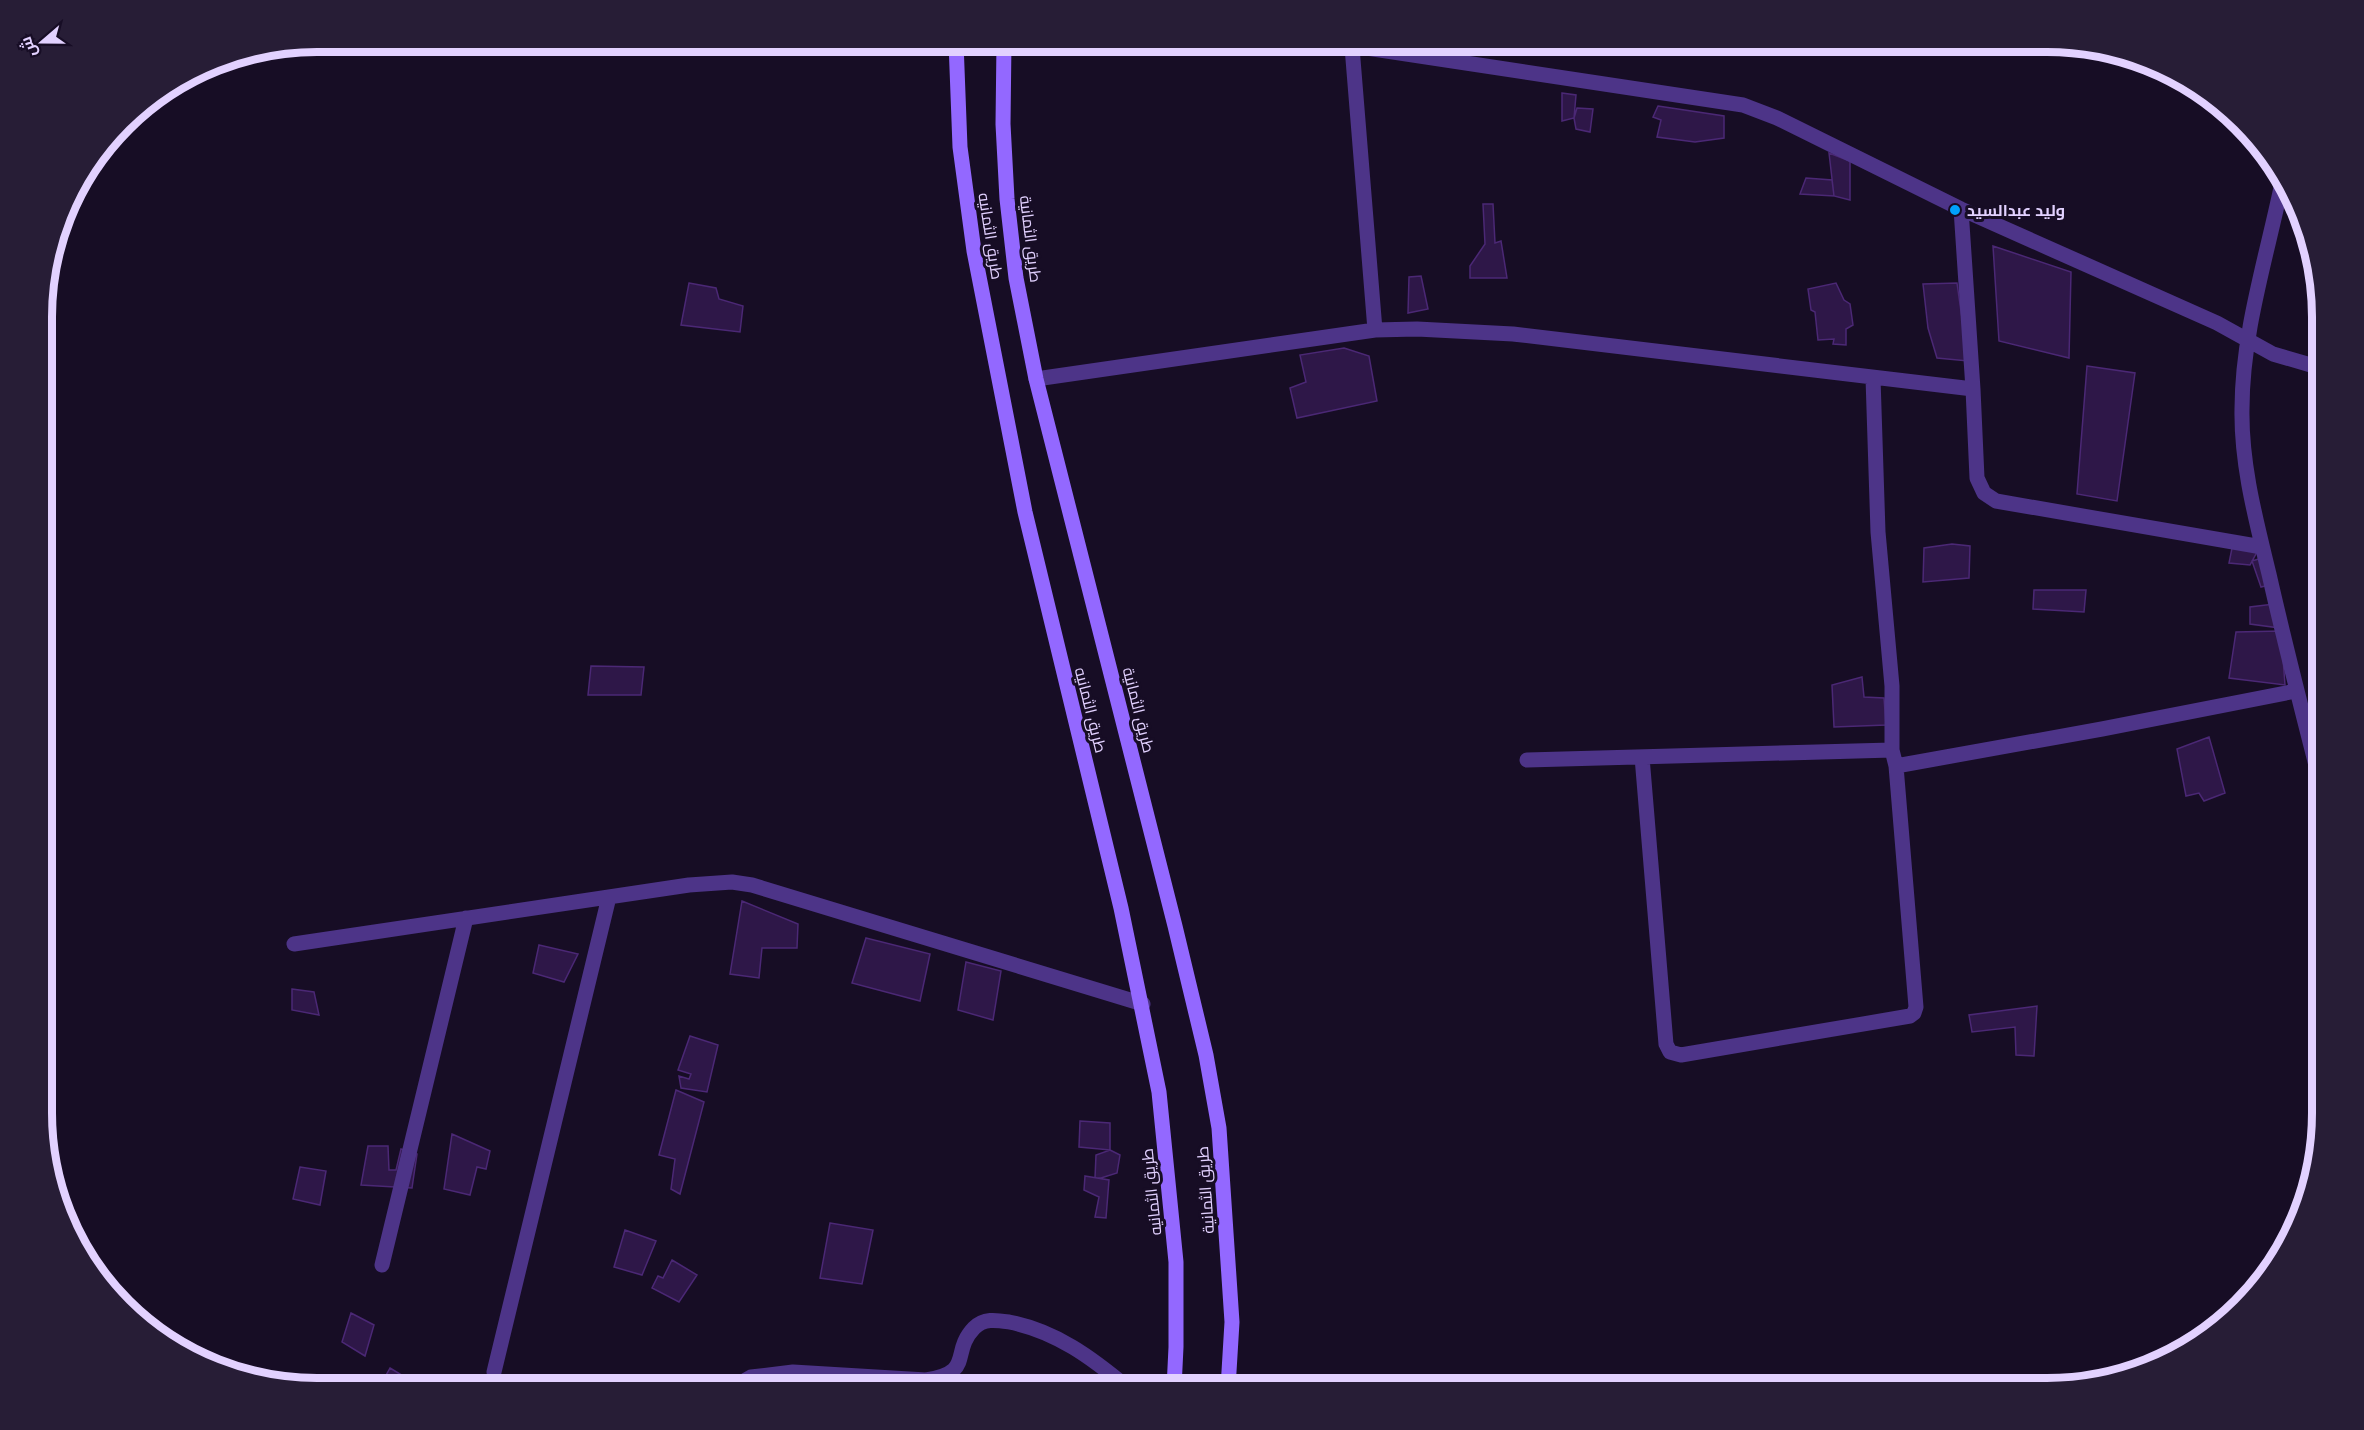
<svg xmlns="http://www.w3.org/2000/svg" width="2364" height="1430" font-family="Overpass,Cairo,sans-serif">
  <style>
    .building { fill: #2e1748; stroke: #4b2875; stroke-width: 1.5 }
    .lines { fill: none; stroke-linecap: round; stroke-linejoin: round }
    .street { stroke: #4d3488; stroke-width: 15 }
    .secondary { stroke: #9368ff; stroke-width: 15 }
    .poi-dot { fill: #00a2fc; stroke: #170d25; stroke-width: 2 }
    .labels { text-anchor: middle; stroke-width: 6; stroke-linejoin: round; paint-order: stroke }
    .poi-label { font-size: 16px; font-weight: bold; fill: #e2d1ff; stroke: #170d25; text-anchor: start }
    .street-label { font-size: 16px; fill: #e2d1ff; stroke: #170d25 }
    .rim { fill: none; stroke: #e2d1ff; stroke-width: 8 }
  </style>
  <rect width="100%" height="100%" fill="#170d25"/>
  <path class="building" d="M 1562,93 L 1576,95 L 1574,118 L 1562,121 Z
    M 1658,106 L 1724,116 L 1724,138 L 1695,142 L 1657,137 L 1661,120 L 1653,117 Z
    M 1577,108 L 1593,109 L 1590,132 L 1576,129 L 1574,118 Z
    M 1829,153 L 1850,161 L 1850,200 L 1834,196 Z
    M 1806,178 L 1832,180 L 1834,196 L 1800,194 Z
    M 1483,204 L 1493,204 L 1495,243 L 1501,241 L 1507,278 L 1470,278 L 1470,266 L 1485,244 Z
    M 1993,246 L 2071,272 L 2069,358 L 1999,341 Z
    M 1421,276 L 1428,309 L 1408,313 L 1409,277 Z
    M 689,283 L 716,288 L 719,299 L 743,306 L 740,332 L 681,325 Z
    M 1836,283 L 1844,300 L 1850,304 L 1853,325 L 1846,329 L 1846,345 L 1833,344 L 1834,339 L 1818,340 L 1815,312 L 1811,310 L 1808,289 Z
    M 1957,283 L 1968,361 L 1937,358 L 1928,328 L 1923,284 Z
    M 1344,348 L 1369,356 L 1377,401 L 1297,418 L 1290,388 L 1306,382 L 1300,355 Z
    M 2087,366 L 2135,373 L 2117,501 L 2077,494 Z
    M 1952,544 L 1970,546 L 1969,578 L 1923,582 L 1924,548 Z
    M 2232,548 L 2257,552 L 2250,565 L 2229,563 Z
    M 2262,558 L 2269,585 L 2261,587 L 2252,561 Z
    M 2034,590 L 2086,590 L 2084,612 L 2033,609 Z
    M 2274,604 L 2280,628 L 2250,624 L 2250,607 Z
    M 2281,631 L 2285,685 L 2229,678 L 2236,632 Z
    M 591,666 L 644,667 L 641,695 L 588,695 Z
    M 1862,677 L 1864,697 L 1884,698 L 1886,725 L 1834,727 L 1832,685 Z
    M 2209,737 L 2225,793 L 2204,801 L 2199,793 L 2186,796 L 2177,749 Z
    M 742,901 L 798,924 L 797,948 L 762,948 L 759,978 L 730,974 Z
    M 866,938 L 930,954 L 920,1001 L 852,983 Z
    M 539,945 L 578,954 L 564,982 L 533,973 Z
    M 966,962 L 1001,971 L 993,1020 L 958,1010 Z
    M 292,989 L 314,992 L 319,1015 L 292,1010 Z
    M 2037,1006 L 2034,1056 L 2016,1055 L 2015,1027 L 1972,1032 L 1969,1015 Z
    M 690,1036 L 718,1045 L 707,1092 L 681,1088 L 679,1076 L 689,1079 L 691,1074 L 678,1070 Z
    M 676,1090 L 704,1102 L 680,1194 L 671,1189 L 675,1159 L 659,1155 Z
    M 1080,1121 L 1110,1123 L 1110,1150 L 1079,1147 Z
    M 452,1134 L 490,1151 L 486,1169 L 477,1167 L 470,1195 L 444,1189 Z
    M 368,1146 L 388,1146 L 389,1170 L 396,1170 L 401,1149 L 417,1154 L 412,1188 L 361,1185 Z
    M 1110,1150 L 1120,1155 L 1117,1173 L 1101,1178 L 1095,1178 L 1096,1155 Z
    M 300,1167 L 326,1171 L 320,1205 L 293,1199 Z
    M 1085,1176 L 1109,1180 L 1106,1218 L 1095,1217 L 1099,1197 L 1084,1190 Z
    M 830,1223 L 873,1230 L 862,1284 L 820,1278 Z
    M 625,1230 L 656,1241 L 642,1275 L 614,1267 Z
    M 672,1260 L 697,1275 L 679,1302 L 652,1288 L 658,1276 L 663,1278 Z
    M 351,1313 L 374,1325 L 365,1356 L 342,1342 Z
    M 390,1368 L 418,1385 L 416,1388 L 379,1388 Z"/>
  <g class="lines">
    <path class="street" d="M 1327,42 L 1743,105 L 1777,118 L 1961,209 L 2217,323 L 2273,354 L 2321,368
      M 1352,47 L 1375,330
      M 2283,178 C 2268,253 2242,331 2242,409 C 2241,465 2256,520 2269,574 C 2285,645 2303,715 2321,785
      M 1873,378 L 1878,532 L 1892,686 L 1892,750 L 1896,766 L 2102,729 L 2296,691
      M 1036,379 L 1375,330 L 1417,329 L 1513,334 L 1973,389 L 1961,209
      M 1973,389 L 1977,478 L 1984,493 L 1996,501 L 2262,547
      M 1642,757 L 1666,1044 L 1670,1052 L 1681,1055 L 1910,1016 L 1914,1013 L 1916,1007 L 1896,766
      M 1527,760 L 1892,750
      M 294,944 L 689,885 L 732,882 L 752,885 L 1143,1004
      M 382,1265 L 466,918
      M 494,1372 L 609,897
      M 633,1388 L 637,1384 L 654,1388
      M 732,1388 L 751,1377 L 793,1372 L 926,1380 C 975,1372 950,1353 974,1328 C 984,1318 996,1320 1009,1322 C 1056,1331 1092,1358 1128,1388"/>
    <path class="secondary" d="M 956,42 L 960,147 L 974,251 L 1025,512 L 1121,908 L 1159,1092 L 1176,1262 L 1176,1347 L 1174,1388
      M 1004,42 L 1003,124 L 1007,199 L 1016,278 L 1036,379 L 1175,926 L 1206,1055 L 1219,1128 L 1232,1322 L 1228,1388"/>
  </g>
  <circle class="poi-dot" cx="1955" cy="210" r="6"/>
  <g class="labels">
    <g class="poi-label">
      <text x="1967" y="216">وليد عبدالسيد</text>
    </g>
    <g class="street-label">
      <text transform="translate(991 236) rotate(81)" y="6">طريق الثمانيه</text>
      <text transform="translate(1031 239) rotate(83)" y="6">طريق الثمانية</text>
      <text transform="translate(1091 710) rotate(76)" y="6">طريق الثمانيه</text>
      <text transform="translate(1139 710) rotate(76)" y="6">طريق الثمانية</text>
      <text transform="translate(1205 1190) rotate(-94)" y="6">طريق الثمانية</text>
      <text transform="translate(1151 1192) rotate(-96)" y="6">طريق الثمانيه</text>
    </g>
  </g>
  <path d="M0 0H2364V1430H0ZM317 52H2047A265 265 0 0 1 2312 317V1113A265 265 0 0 1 2047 1378H317A265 265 0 0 1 52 1113V317A265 265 0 0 1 317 52Z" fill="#271d36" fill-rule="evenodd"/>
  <path class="rim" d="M317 52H2047A265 265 0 0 1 2312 317V1113A265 265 0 0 1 2047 1378H317A265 265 0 0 1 52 1113V317A265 265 0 0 1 317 52Z"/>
  <g transform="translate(42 42) rotate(250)" stroke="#170d25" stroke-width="4.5" paint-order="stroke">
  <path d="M0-4.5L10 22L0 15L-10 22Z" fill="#e2d1ff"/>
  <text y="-9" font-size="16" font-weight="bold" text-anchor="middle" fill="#e2d1ff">ش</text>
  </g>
</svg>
